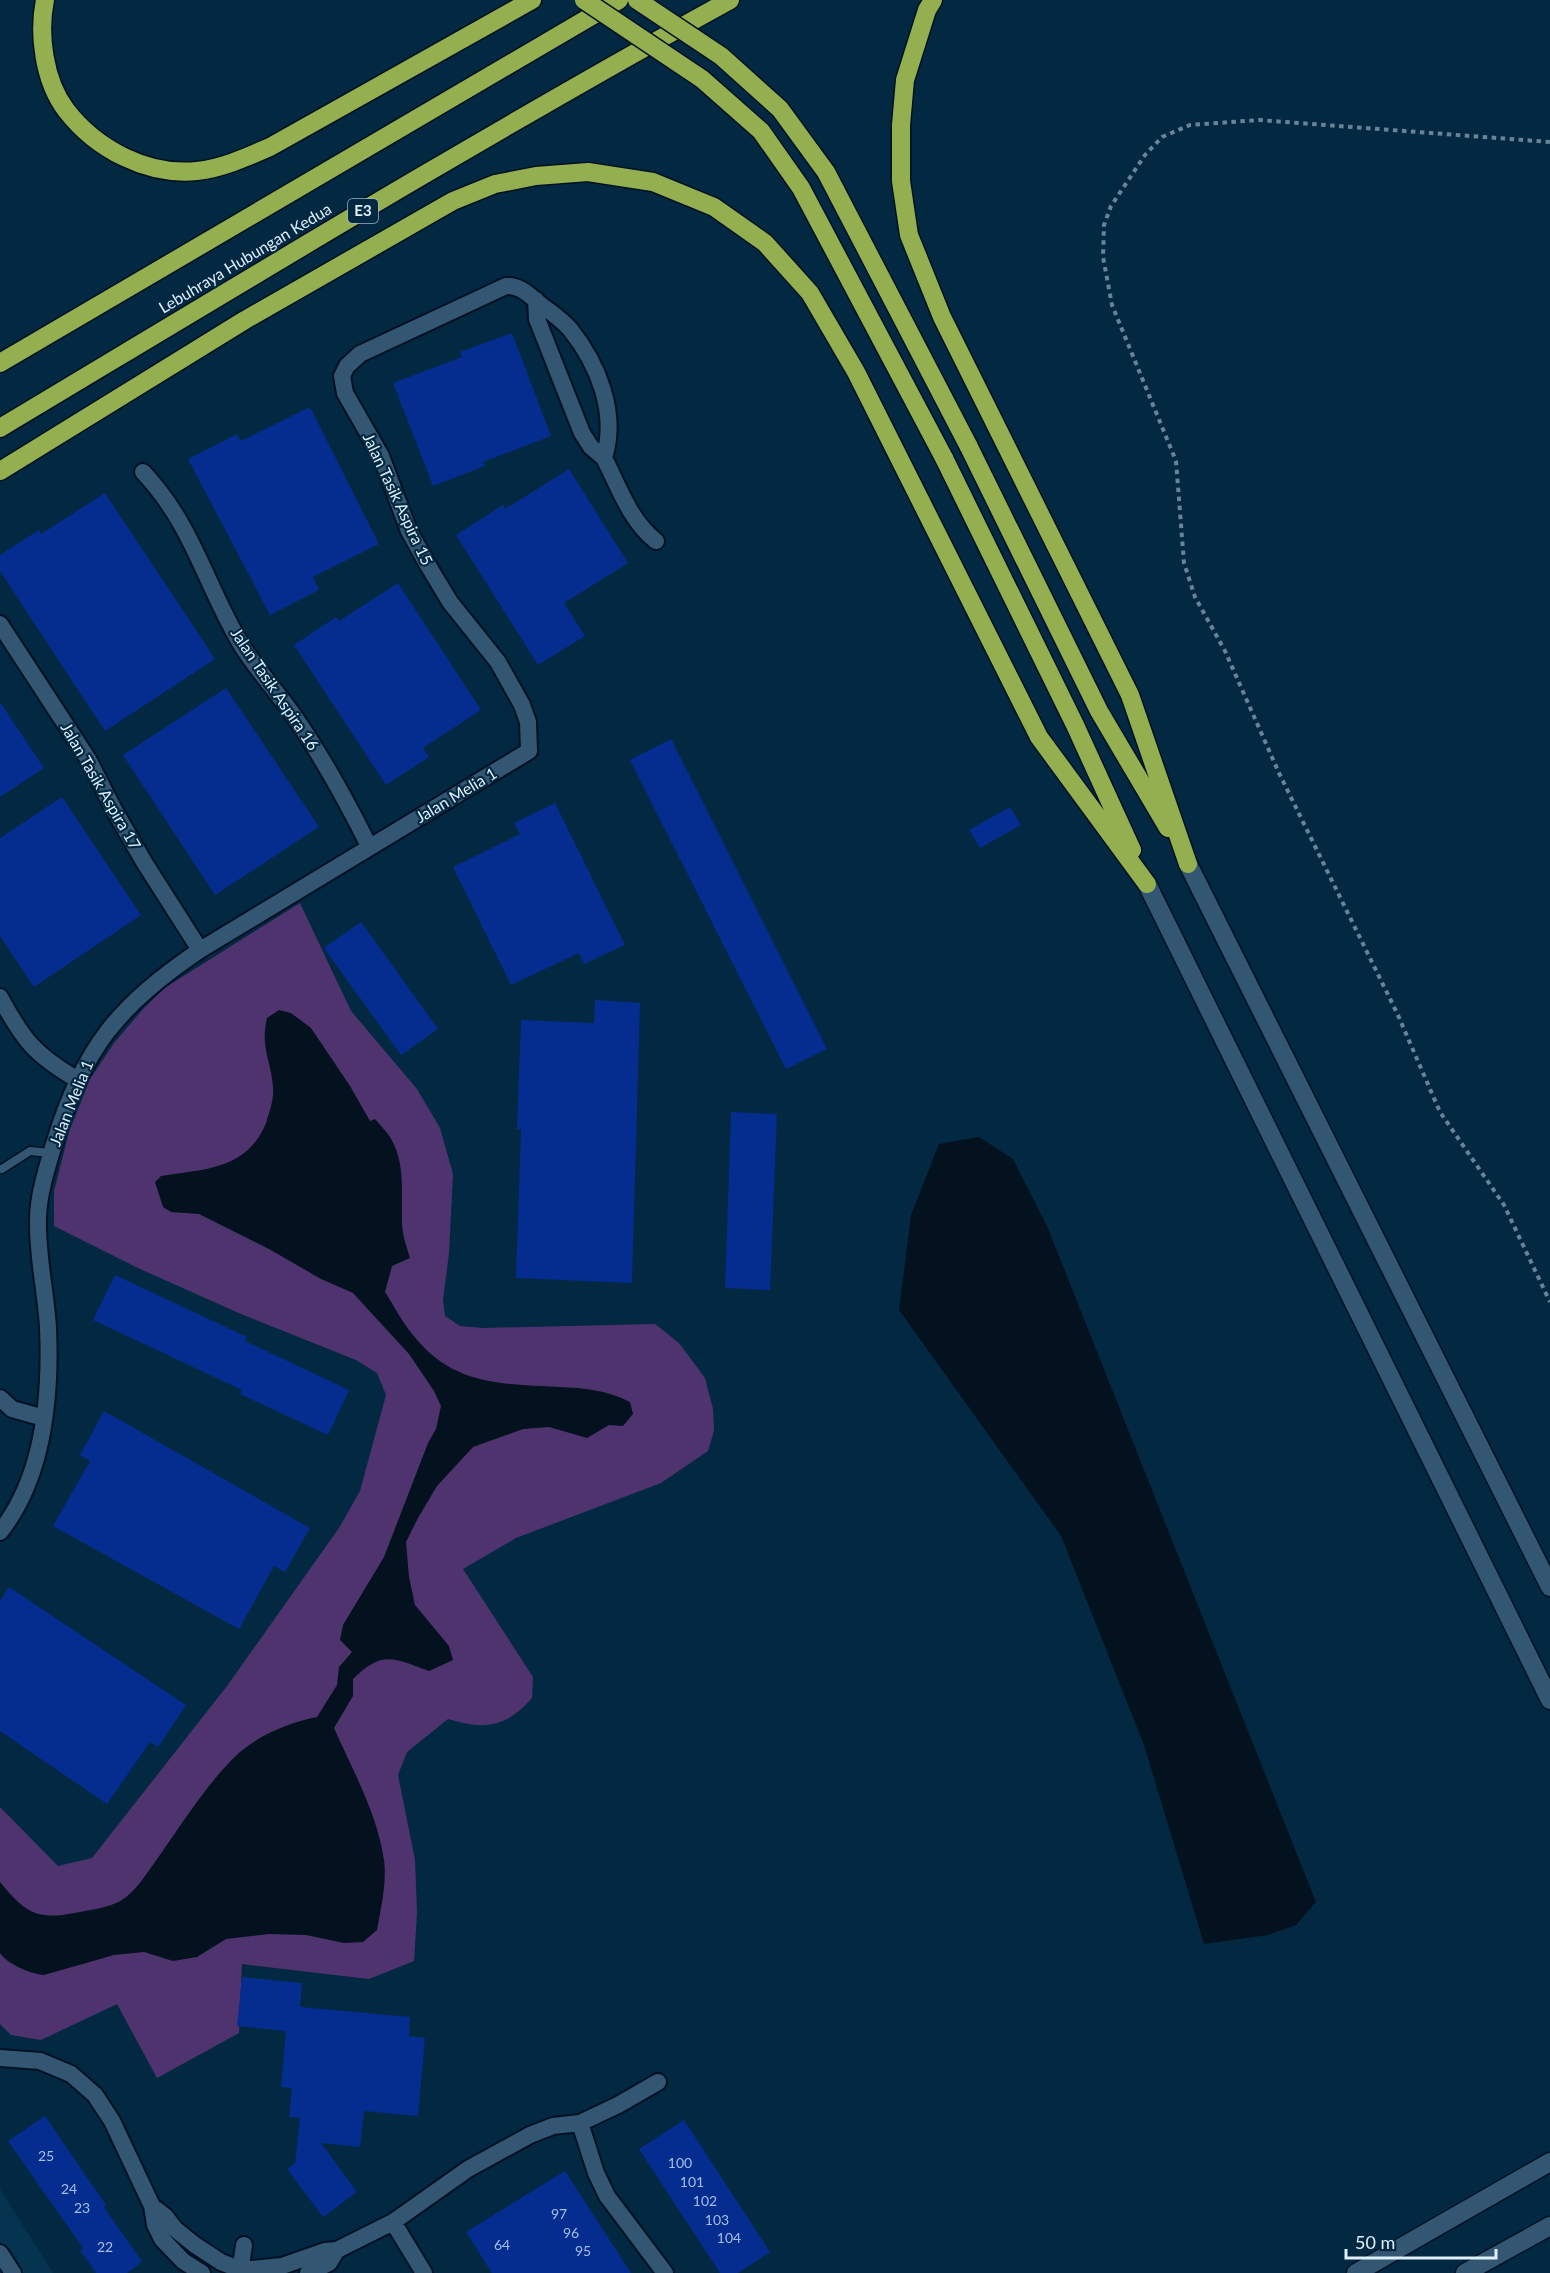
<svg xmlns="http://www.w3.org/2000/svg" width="1550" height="2273" font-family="Lato,sans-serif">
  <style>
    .built { fill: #053451 }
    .green { fill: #4f336f }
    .water { fill: #03121e }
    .building { fill: #042d8f }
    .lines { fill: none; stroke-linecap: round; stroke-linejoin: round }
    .service-casing { stroke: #001123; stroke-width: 11 }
    .minor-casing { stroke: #001123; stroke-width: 20 }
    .tertiary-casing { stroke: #001123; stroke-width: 21 }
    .motorway-casing { stroke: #001123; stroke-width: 21 }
    .path { stroke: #698498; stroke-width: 4; stroke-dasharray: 4.5 4.5; stroke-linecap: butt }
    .service { stroke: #335772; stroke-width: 8 }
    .minor { stroke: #335772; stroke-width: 16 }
    .tertiary { stroke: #335772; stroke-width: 18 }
    .motorway { stroke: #93af50; stroke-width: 18 }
    .motorway-bridge-casing { stroke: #001123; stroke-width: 21; stroke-linecap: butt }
    .motorway-bridge { stroke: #93af50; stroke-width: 18 }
    .labels { text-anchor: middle; stroke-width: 4.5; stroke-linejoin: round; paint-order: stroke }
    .number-label { font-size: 14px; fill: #a8bee1 }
    .shield { fill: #032942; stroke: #9db4c4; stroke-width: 1.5 }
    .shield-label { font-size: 15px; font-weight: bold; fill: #dfeffc }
    .street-label { font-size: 16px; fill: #dfeffc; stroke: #032942 }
  </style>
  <rect width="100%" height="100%" fill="#032942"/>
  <path class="built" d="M 0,2189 L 53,2273 L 0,2273 Z"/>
  <path class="green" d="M 300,903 L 351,1011 L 417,1089 L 440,1128 L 453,1174 L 449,1253 L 443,1300 L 445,1316 L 460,1326 L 483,1328 L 655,1324 L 679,1343 L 705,1378 L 713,1409 L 714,1431 L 708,1451 L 661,1483 L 516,1538 L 463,1569 L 533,1677 L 532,1698 C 505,1728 486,1730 448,1719 L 407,1752 L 398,1775 L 415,1860 L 417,1912 L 414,1961 L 369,1979 L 242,1964 L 239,2033 L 157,2078 L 117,2004 L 41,2040 L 11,2035 L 0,2024 L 0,1807 L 58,1866 L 92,1858 L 227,1686 L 339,1528 L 360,1491 L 386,1395 L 377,1373 L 356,1360 L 241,1314 L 140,1269 L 54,1226 L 54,1191 L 69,1132 L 90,1079 L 114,1043 L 144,1008 L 166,987 Z"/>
  <path class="water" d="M 279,1010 L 291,1013 L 311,1028 L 350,1086 L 370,1121 L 375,1119 C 380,1125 386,1131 390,1137 C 406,1163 401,1193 402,1221 C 402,1234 406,1245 410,1258 L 392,1266 L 385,1292 C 394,1306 402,1322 413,1335 C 452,1385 500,1384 559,1387 C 584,1388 607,1390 630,1402 L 633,1414 L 623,1426 L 609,1425 L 587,1438 L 549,1427 L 523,1429 L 473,1447 L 437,1486 L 418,1518 L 406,1542 L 409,1577 L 415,1605 L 449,1646 L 453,1660 L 429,1671 C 394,1658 382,1650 353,1679 L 353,1696 L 334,1728 C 353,1771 377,1813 384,1860 C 387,1882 381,1908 377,1930 L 363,1942 L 344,1943 L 306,1935 L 269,1934 L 226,1939 L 197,1957 L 173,1961 L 144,1952 L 114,1955 L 44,1975 C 31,1974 7,1964 0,1953 L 0,1882 C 23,1910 35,1921 74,1913 C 89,1910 109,1908 122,1900 C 136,1891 146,1874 155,1862 C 178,1830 200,1794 226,1766 C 249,1739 283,1724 317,1717 L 337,1685 L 339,1667 L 352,1652 L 340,1640 L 343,1625 L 384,1557 L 428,1443 L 436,1429 L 441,1406 L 434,1391 L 409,1354 L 353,1293 L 321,1279 L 269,1249 L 199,1214 L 171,1212 L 163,1207 L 155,1182 L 161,1176 C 204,1169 247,1170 266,1123 C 270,1110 274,1100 273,1087 C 271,1060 260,1048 267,1018 Z
    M 979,1137 L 1013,1159 L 1047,1226 L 1316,1902 L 1296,1925 L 1268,1935 L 1204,1944 L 1144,1745 L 1061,1536 L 899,1310 L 911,1215 L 939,1144 Z"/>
  <path class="building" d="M 512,333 L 551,436 L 483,462 L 485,466 L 433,486 L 393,383 L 462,357 L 460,352 Z
    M 310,407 L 379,544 L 313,577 L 319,590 L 270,615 L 188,459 L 237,434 L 241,441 Z
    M 569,469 L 628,563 L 564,603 L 585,636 L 538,665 L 456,535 L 503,505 L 505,509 Z
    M 105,493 L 215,659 L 105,731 L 0,571 L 0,555 L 39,530 L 41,534 Z
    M 398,583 L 481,710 L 423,748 L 429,757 L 386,785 L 294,645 L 336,617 L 339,621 Z
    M 226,688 L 319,827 L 215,895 L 123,755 Z
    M 0,702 L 44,768 L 0,797 Z
    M 671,739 L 827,1049 L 786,1069 L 630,760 Z
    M 62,797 L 141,915 L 34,987 L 0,936 L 0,838 Z
    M 555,803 L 625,945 L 584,964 L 579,953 L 511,985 L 453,867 L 520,834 L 514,823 Z
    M 1010,807 L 1021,825 L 980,848 L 969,830 Z
    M 361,922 L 438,1029 L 401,1055 L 324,948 Z
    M 595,1000 L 640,1003 L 632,1283 L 516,1278 L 521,1129 L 517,1129 L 521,1020 L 594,1023 Z
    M 731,1112 L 777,1114 L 770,1290 L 725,1288 Z
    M 115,1275 L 247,1337 L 245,1341 L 349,1390 L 328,1435 L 240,1394 L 242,1390 L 93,1320 Z
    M 104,1411 L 310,1528 L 285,1572 L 274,1566 L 239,1629 L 53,1526 L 90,1461 L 80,1455 Z
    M 9,1587 L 186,1705 L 158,1747 L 150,1742 L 107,1804 L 0,1731 L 0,1601 Z
    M 242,1977 L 302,1983 L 300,2007 L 410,2017 L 409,2036 L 425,2038 L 418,2116 L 364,2111 L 360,2147 L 321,2143 L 357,2192 L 323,2217 L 287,2169 L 295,2163 L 300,2118 L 289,2117 L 292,2088 L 281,2087 L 286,2031 L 237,2026 Z
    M 45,2116 L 106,2205 L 104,2207 L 142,2262 L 127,2273 L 96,2273 L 80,2250 L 83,2248 L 8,2141 Z
    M 684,2120 L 770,2252 L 738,2273 L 720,2273 L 639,2149 Z
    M 565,2171 L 631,2273 L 492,2273 L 466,2232 Z"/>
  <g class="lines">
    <g class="service-casing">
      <path id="service" d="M 2,1169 L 30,1151 L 51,1153"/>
    </g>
    <g class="minor-casing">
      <path id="minor" d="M 604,458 C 619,487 630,521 656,541
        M 143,472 C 194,526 206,587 242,646 C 258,671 277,692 294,716 C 324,759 346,800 369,846
        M 0,624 L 88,759 L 113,808 L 144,862 L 200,950
        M 0,997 C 23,1040 35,1055 78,1080
        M 0,1398 L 12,1409 L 44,1418
        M 0,1532 C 44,1477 51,1397 48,1328 C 46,1292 37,1256 38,1220 C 38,1195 47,1168 54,1144 C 83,1048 118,1006 200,950 L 529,751 L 528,722 L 522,705 L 498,662 L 450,602 L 429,567 L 409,531 L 381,456 L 345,393 L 342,376 L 347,366 L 360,354 L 506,286 C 521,285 530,296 541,305 C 551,312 562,320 570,329 C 598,364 618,413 604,458 L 591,447 L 582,433 L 537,319 L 536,300
        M 0,2058 L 40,2061 L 71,2074 L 95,2095 L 112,2121 L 152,2206 L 155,2225 L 162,2239 L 183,2261 L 202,2273
        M 580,2123 L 596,2173 L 607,2196 L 665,2273
        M 152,2206 L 165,2216 L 175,2229 L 195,2245 L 221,2262 L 241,2270 L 282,2266 L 325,2251 L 337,2250 L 393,2222 L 468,2169 L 530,2135 L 553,2126 L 580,2123 L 618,2105 L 658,2082
        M 393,2222 L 424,2273
        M 0,2253 L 13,2273
        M 240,2273 L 244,2245
        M 308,2273 L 329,2263 L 337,2250"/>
    </g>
    <g class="tertiary-casing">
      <path id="tertiary" d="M 1188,864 L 1550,1587
        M 1147,884 L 1550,1700
        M 1356,2273 L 1550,2162
        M 1465,2273 L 1550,2226"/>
    </g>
    <g class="motorway-casing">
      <path id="motorway" d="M 45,0 C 38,34 44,81 66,110 C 96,149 147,176 197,171 C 223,168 247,157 270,147 L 532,0
        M 933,0 L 927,10 L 905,80 L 901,125 L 901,181 L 909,235 L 942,317 L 1130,695 L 1188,864
        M 0,363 L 619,0
        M 0,428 C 242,283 483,136 730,0
        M 968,445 L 1099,711 L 1168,828
        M 944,458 L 1075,725 L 1132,850
        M 0,471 L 245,320 L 453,201 L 495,184 L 536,176 L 588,172 L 653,182 L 714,207 L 765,243 L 810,293 L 856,372 L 1039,737 L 1147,884"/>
    </g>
    <path class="path" d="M 1550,142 L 1259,120 L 1190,125 L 1162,137 L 1145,155 L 1111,206 L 1104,225 L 1103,257 L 1112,305 L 1176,461 L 1184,563 L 1195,597 L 1225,651 L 1279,773 L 1397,1013 L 1440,1112 L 1504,1205 L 1550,1302"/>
    <use href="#service" class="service"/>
    <use href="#minor" class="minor"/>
    <use href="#tertiary" class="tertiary"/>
    <use href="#motorway" class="motorway"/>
    <g class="motorway-bridge-casing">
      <path id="motorway-bridge" d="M 584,0 L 702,79 L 761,131 L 801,188 L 944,458
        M 637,0 L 721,56 L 780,109 L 826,172 L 968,445"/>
    </g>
    <use href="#motorway-bridge" class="motorway-bridge"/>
  </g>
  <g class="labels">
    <g class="number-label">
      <text x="46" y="2161">25</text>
      <text x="680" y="2168">100</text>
      <text x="692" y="2187">101</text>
      <text x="69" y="2194">24</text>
      <text x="705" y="2206">102</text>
      <text x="82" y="2213">23</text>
      <text x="559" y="2219">97</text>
      <text x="717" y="2225">103</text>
      <text x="571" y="2238">96</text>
      <text x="729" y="2243">104</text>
      <text x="502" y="2250">64</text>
      <text x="105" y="2252">22</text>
      <text x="583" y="2256">95</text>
    </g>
    <rect class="shield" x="348" y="199" width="30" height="24" rx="4.5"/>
    <g class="shield-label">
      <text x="363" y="216">E3</text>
    </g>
    <g class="street-label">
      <text transform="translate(245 258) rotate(-31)" y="6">Lebuhraya Hubungan Kedua</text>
      <text transform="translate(398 499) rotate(65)" y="6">Jalan Tasik Aspira 15</text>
      <text transform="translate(275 689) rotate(56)" y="6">Jalan Tasik Aspira 16</text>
      <text transform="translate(101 786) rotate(60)" y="6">Jalan Tasik Aspira 17</text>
      <text transform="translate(456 795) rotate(-31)" y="6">Jalan Melia 1</text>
      <text transform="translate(71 1103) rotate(-68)" y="6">Jalan Melia 1</text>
    </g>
  </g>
  <path d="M1346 2249v9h150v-9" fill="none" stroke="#dfeffc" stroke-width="3"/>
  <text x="1355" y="2249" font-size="18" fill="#dfeffc" stroke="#032942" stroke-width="4.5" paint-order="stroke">50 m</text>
</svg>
